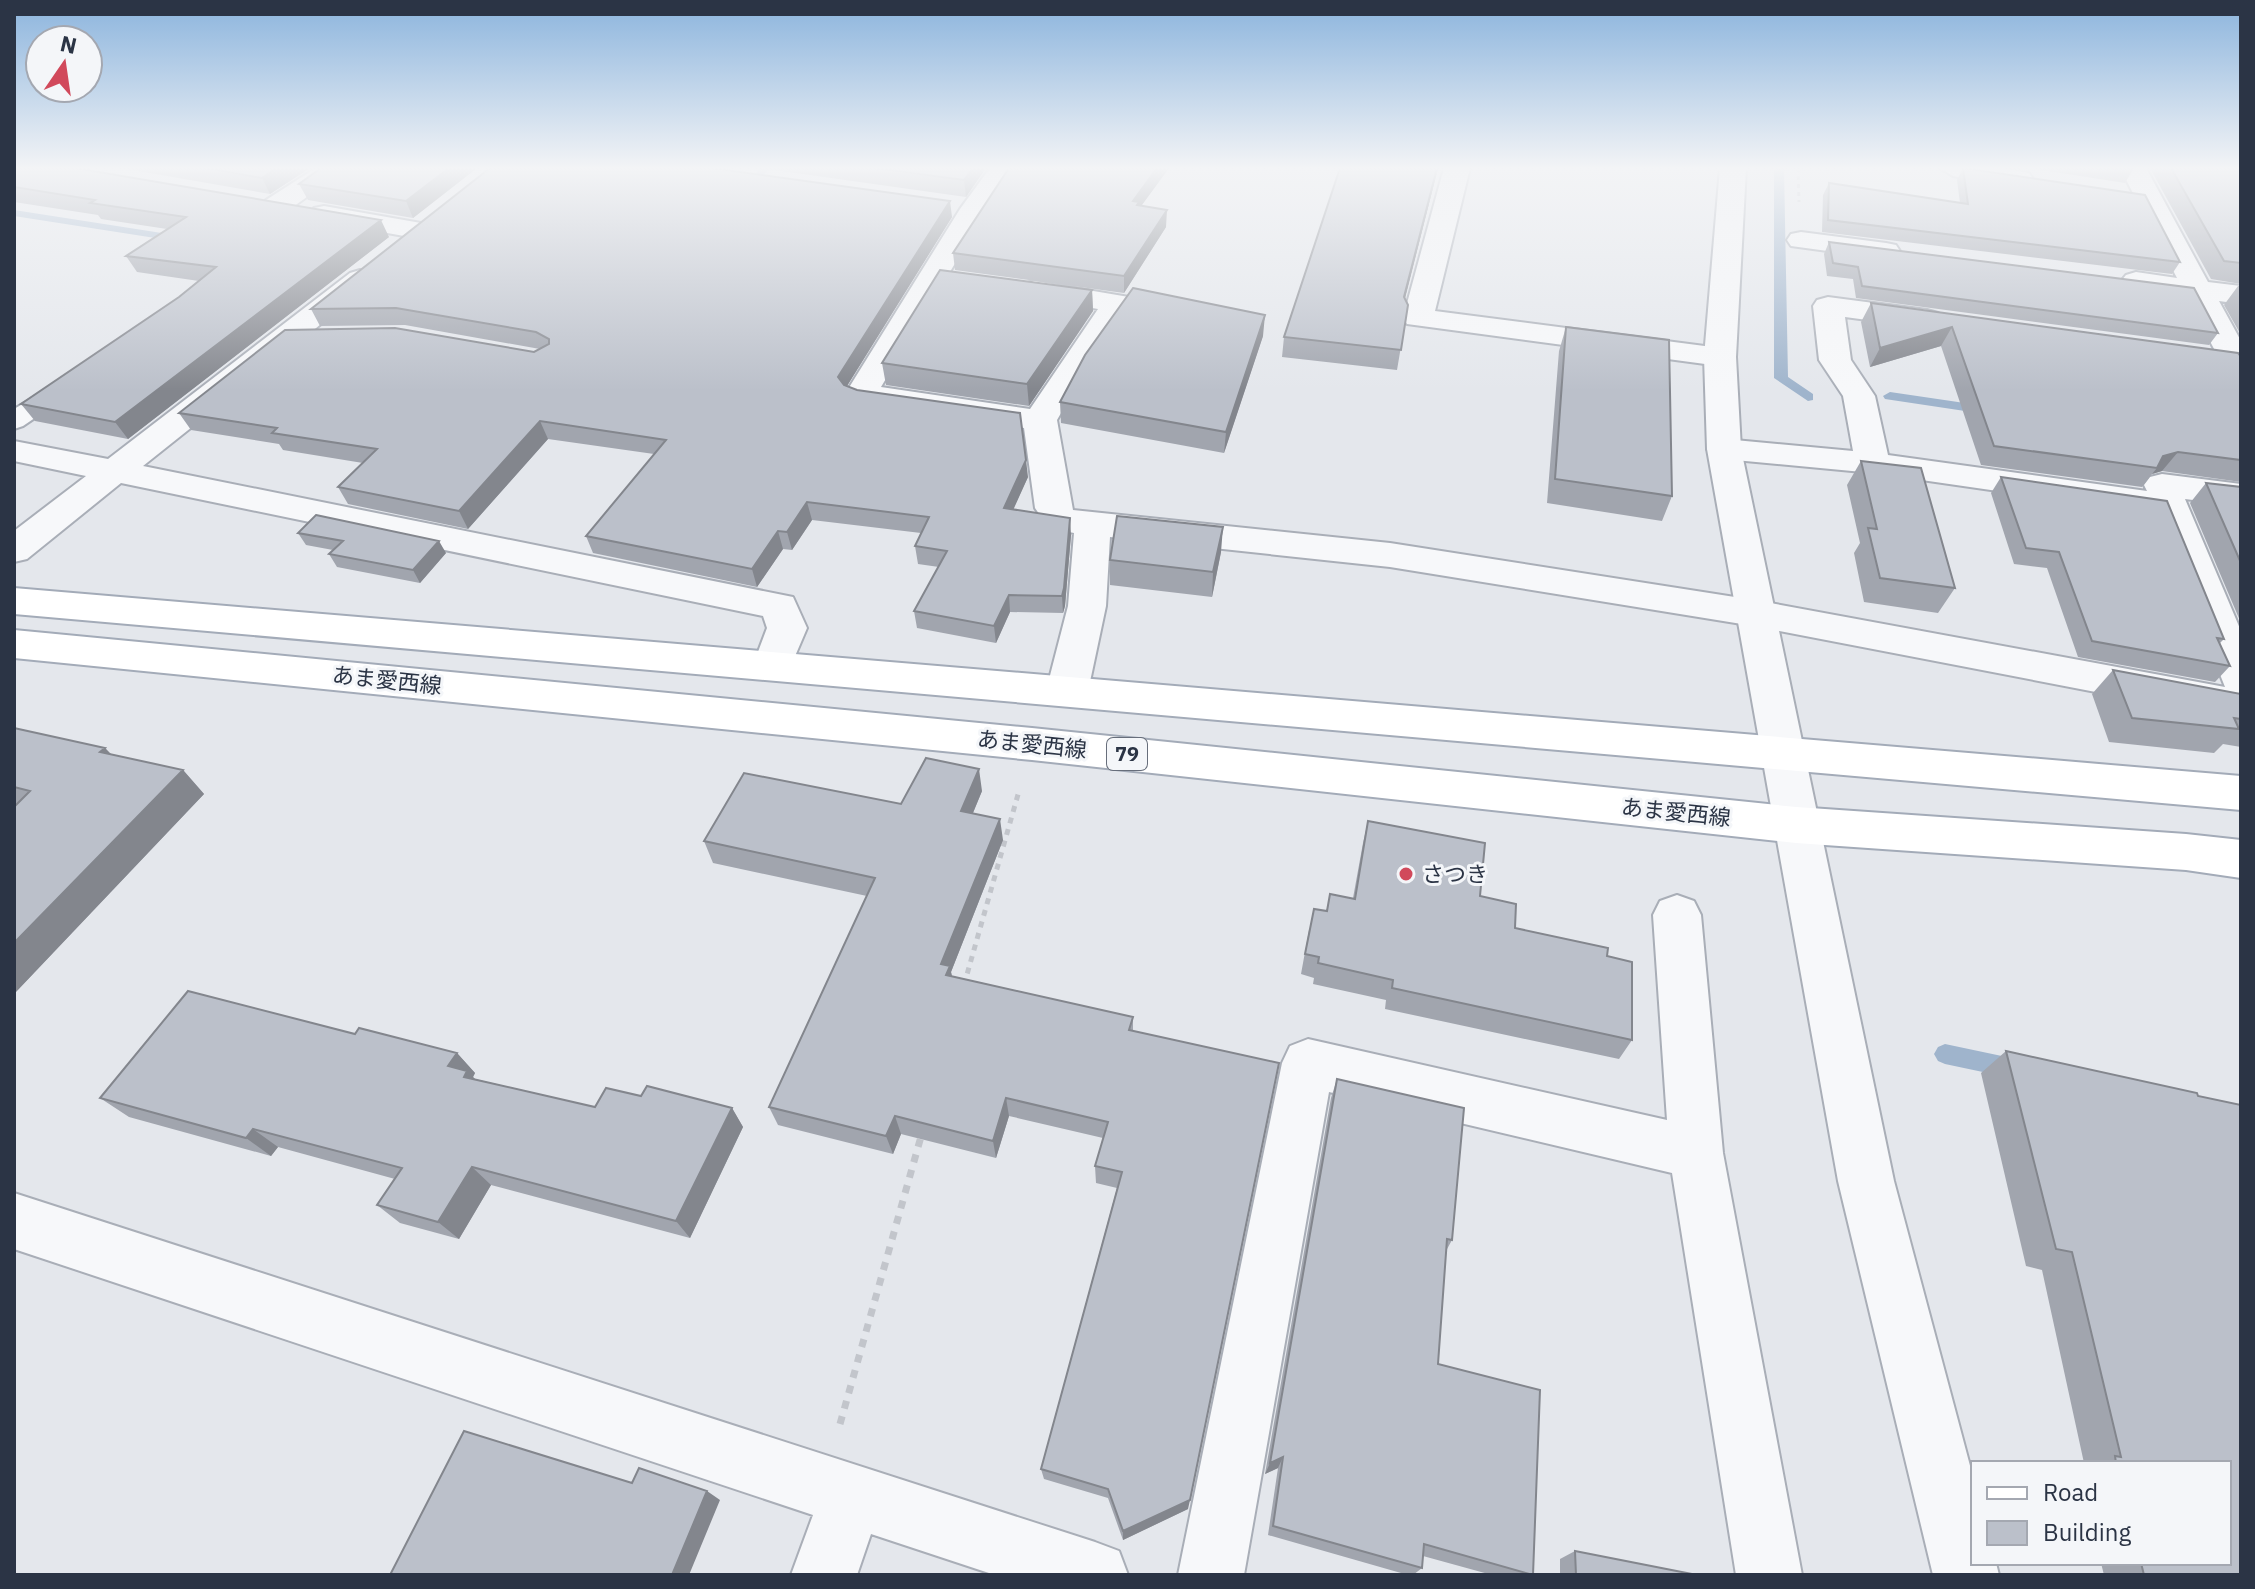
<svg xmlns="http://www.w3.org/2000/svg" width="2255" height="1589" font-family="'IBM Plex Sans','Noto Sans JP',sans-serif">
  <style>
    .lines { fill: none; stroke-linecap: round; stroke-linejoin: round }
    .stream { fill: #9fb4cc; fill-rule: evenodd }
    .service-casing { stroke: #a9aeb7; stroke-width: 4 }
    .minor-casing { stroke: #a9aeb7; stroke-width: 4 }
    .tertiary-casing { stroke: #a9aeb7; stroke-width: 4 }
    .primary-casing { stroke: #a3abb8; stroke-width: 4 }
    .path-far2 { stroke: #c2c5cb; stroke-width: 3; stroke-dasharray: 4 4; stroke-linecap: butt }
    .path-far1 { stroke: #c2c5cb; stroke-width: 5; stroke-dasharray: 6 6; stroke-linecap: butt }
    .path { stroke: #c2c5cb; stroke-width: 7; stroke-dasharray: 8 8; stroke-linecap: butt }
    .service { fill: #f7f8fa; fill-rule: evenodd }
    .minor { fill: #f7f8fa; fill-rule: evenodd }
    .tertiary { fill: #f7f8fa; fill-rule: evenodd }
    .primary { fill: #fff; fill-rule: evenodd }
    .wall { fill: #a1a5ae }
    .shaded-wall { fill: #83868d }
    .building { fill: #bbc0ca; stroke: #83868d; stroke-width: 2 }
    .poi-dot { fill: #d1495b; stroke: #f4f6f9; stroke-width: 3 }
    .labels { text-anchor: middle; stroke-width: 6; stroke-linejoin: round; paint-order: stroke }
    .shield { fill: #f4f6f9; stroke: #676e7b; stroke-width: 2 }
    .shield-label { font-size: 20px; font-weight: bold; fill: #2b3445 }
    .street-label { font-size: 22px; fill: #2b3445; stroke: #f4f6f9 }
    .poi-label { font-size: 22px; fill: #2b3445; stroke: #f4f6f9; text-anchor: start }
  </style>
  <rect width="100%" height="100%" fill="#e4e7ec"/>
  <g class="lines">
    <path class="stream" d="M 760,168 L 771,168 L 761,177 L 756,174 Z
      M 1774,168 L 1784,168 L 1788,377 L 1813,394 L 1813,400 L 1808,401 L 1774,378 Z
      M 14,210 L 181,236 L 187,239 L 181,242 L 14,216 Z
      M 1890,392 L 1985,406 L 1992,410 L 1985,414 L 1885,399 L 1883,396 Z
      M 1945,1044 L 2016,1059 L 2024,1062 L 2027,1069 L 2024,1076 L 2016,1079 L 1945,1064 L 1938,1061 L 1934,1054 L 1938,1047 Z"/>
    <g class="service-casing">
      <path id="service" d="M 64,380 L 76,387 L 73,392 L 23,426 L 14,429 L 14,409 Z"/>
    </g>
    <g class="minor-casing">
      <path id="minor" d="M 316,168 L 347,168 L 286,212 L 266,212 L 262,206 L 266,200 Z
        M 990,168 L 1017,168 L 987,210 L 881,387 L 1030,409 L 1098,309 L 1024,296 L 1019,290 L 1024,284 L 1034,281 L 1129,297 L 1133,303 L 1083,375 L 1057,420 L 1073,510 L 1390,543 L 1754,600 L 2225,687 L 2156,514 L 1873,473 L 1724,459 L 1712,456 L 1707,449 L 1712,442 L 1724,439 L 1853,451 L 1843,396 L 1819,360 L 1813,306 L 1817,300 L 1828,297 L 1927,310 L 1938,313 L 1942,319 L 1938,325 L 1927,328 L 1845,317 L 1851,360 L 1875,396 L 1888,455 L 2147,491 L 2144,485 L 2150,477 L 2162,474 L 2241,484 L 2241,506 L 2185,499 L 2241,631 L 2241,720 L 1754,626 L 1390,567 L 1110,537 L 1106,606 L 1088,691 L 1082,702 L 1067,706 L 1052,702 L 1046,691 L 1068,606 L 1074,533 L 1049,528 L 1035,508 L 1024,428 L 861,404 L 850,401 L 845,394 L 960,209 Z
        M 1444,168 L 1470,168 L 1435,311 L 1720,348 L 1731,350 L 1736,357 L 1731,364 L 1720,366 L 1407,324 L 1403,318 Z
        M 1940,168 L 2003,168 L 2029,173 L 2033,179 L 2020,187 L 1953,176 Z
        M 2120,168 L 2146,168 L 2208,282 L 2241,286 L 2241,304 L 2219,301 L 2241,341 L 2241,380 L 2230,377 L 2225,370 L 2187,297 L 2126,287 L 2121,281 L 2126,275 L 2136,272 L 2177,278 Z
        M 324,206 L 421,223 L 431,225 L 435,231 L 431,237 L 421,239 L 314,220 L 310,214 L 314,208 Z
        M 1801,232 L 1886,243 L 1896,245 L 1900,251 L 1896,257 L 1886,259 L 1791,246 L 1787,240 L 1791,234 Z
        M 360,270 L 370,273 L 375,279 L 370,285 L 143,466 L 793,597 L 807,628 L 787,675 L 773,679 L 759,675 L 753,665 L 767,628 L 763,616 L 121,483 L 27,559 L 14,562 L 14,531 L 86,476 L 14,461 L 14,441 L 108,459 L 350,273 Z
        M 1677,895 L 1694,901 L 1701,915 L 1723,1153 L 1802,1575 L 1736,1575 L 1672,1173 L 1329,1092 L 1244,1575 L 1178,1575 L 1282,1063 L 1290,1046 L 1308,1039 L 1667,1120 L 1653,915 L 1660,901 Z
        M 14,1193 L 1095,1542 L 1119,1551 L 1128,1575 L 995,1575 L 871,1534 L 857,1575 L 791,1575 L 813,1515 L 14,1249 Z"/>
    </g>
    <g class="tertiary-casing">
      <path id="tertiary" d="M 1720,168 L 1746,168 L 1736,357 L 1741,449 L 1894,1181 L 1973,1477 L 1973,1563 L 1996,1563 L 1999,1575 L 1933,1575 L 1838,1181 L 1707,449 L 1704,357 Z"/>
    </g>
    <g class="primary-casing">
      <path id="primary" d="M 14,588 L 2241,776 L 2241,810 L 14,614 Z
        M 14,630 L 1032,728 L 1796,807 L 2186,834 L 2241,840 L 2241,878 L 2186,870 L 1796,843 L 1032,760 L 14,658 Z"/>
    </g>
    <path class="path-far2" d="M 1798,168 L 1799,202"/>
    <path class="path-far1" d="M 964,985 L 1019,791"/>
    <path class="path" d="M 840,1424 L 922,1133"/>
    <use href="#service" class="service"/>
    <use href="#minor" class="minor"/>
    <use href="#tertiary" class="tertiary"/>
    <use href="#primary" class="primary"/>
  </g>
  <path class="wall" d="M 14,168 L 389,237 L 128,439 L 35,421 L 21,404 L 179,297 L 199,281 L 137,272 L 126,256 L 167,229 L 101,219 L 98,215 L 14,202 Z
    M 121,168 L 310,168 L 270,194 Z
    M 321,168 L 477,168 L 413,218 L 308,200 L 299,184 Z
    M 760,168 L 986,168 L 966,197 Z
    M 1009,168 L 1169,168 L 1141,206 L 1166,227 L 1124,293 L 955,270 L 953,253 Z
    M 1438,168 L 1405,299 L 1408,305 L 1397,370 L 1282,357 L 1284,337 Z
    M 1963,168 L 2180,262 L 2172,274 L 1822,232 L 1823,195 L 1829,183 L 1960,203 L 1957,180 Z
    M 2029,168 L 2134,168 L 2125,183 Z
    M 2150,168 L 2241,168 L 2241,284 L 2211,279 Z
    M 952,217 L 847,386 L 1028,477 L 1013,509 L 1071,535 L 1065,606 L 1063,613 L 1010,612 L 996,643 L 917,628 L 914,611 L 939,567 L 918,564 L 915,546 L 921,533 L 812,520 L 792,550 L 783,549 L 757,587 L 593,553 L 586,536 L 654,454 L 548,439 L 468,529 L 348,504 L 338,487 L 363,463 L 283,450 L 279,444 L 191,430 L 179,413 L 534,352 L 540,349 L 405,325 L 320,326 L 311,309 Z
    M 1829,242 L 2218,333 L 2209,345 L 1856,298 L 1853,279 L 1827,276 L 1824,254 Z
    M 2238,286 L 2241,286 L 2241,335 L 2224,305 Z
    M 1092,290 L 1093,311 L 1029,406 L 886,385 L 882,363 Z
    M 1871,303 L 2241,357 L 2241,482 L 2162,471 L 2152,474 L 2142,487 L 1981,465 L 1941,346 L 1870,367 L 1861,322 Z
    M 1566,327 L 1672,496 L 1662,521 L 1547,503 L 1559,351 Z
    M 1263,336 L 1224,453 L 1061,423 L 1060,402 Z
    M 1861,461 L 1955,588 L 1938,613 L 1864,602 L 1854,553 L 1860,543 L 1847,485 Z
    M 2001,477 L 2224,639 L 2220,643 L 2230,666 L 2215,682 L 2078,657 L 2047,568 L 2014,564 L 1991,493 Z
    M 2206,483 L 2241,487 L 2241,623 L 2190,503 Z
    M 298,533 L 446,553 L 420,583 L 337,567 L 329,554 L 333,550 L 306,545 Z
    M 1221,552 L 1212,597 L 1110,585 L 1110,560 Z
    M 2113,670 L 2241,694 L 2241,747 L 2223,744 L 2214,753 L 2109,742 L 2092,694 Z
    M 14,728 L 105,748 L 111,755 L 183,770 L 204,794 L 14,994 L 14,807 L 16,805 L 14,805 Z
    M 982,791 L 973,813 L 1003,840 L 951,972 L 952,976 L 1133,1017 L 1133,1031 L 1188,1509 L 1123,1540 L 1108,1498 L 1044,1479 L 1041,1469 L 1117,1188 L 1096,1183 L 1095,1166 L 1103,1138 L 1009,1116 L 996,1158 L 901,1134 L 893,1154 L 778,1125 L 769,1107 L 867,896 L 713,863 L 704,841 L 901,804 Z
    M 1368,821 L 1480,896 L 1515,928 L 1607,956 L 1632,1040 L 1619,1059 L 1385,1009 L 1386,1000 L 1313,984 L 1314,978 L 1301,974 L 1309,930 L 1326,911 L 1353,898 L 1363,843 Z
    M 355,1034 L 457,1053 L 475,1073 L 473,1077 L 475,1079 L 595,1107 L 641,1096 L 732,1108 L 743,1127 L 690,1238 L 491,1185 L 459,1239 L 400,1223 L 377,1205 L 395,1179 L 278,1147 L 271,1156 L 129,1117 L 100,1098 Z
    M 2006,1051 L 2197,1093 L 2198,1096 L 2241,1105 L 2241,1575 L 2104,1575 L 2101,1563 L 2229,1563 L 2229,1463 L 2084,1463 L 2042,1270 L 2026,1266 L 1981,1073 Z
    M 1337,1079 L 1452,1240 L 1446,1251 L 1438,1364 L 1533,1575 L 1492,1575 L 1423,1556 L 1422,1568 L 1413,1575 L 1408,1575 L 1268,1535 L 1278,1468 L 1265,1474 L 1331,1098 Z
    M 1575,1551 L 1697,1575 L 1560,1575 L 1560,1559 Z"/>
  <path class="shaded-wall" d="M 276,168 L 310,168 L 270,194 L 262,178 Z
    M 449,168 L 477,168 L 413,218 L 406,201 Z
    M 973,168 L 986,168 L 966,197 L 964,180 Z
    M 1157,168 L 1169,168 L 1139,209 L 1133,201 Z
    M 1437,168 L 1438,168 L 1400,317 L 1404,297 Z
    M 950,201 L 952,217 L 842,394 L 838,377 Z
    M 1167,210 L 1166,227 L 1124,293 L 1124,276 Z
    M 381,220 L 389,237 L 128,439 L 115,422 Z
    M 1092,290 L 1093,311 L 1029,406 L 1027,384 Z
    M 1265,315 L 1263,336 L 1224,453 L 1226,432 Z
    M 1952,327 L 1941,346 L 1870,367 L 1880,348 Z
    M 540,421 L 548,439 L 468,529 L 459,511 Z
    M 2178,452 L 2162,471 L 2152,474 L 2157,468 L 2163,456 Z
    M 1026,460 L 1028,477 L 1006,526 L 1004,508 Z
    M 807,502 L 812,520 L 792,550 L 787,532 Z
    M 1070,518 L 1071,535 L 1065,606 L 1063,613 L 1062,596 Z
    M 1223,527 L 1221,552 L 1212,597 L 1213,572 Z
    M 778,531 L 783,549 L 757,587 L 752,569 Z
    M 439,541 L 446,553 L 420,583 L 413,570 Z
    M 1009,595 L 1010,612 L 996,643 L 994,626 Z
    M 105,748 L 128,771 L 100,752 Z
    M 979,769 L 982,791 L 965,832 L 961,811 Z
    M 183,770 L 204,794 L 14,994 L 14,943 Z
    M 1000,819 L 1003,840 L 951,972 L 954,986 L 951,994 L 941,964 Z
    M 457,1053 L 475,1073 L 473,1077 L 486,1091 L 448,1066 Z
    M 1006,1098 L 1009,1116 L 996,1158 L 993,1141 Z
    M 732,1108 L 743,1127 L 690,1238 L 676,1221 Z
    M 895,1116 L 901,1134 L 893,1154 L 886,1136 Z
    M 253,1129 L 278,1147 L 271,1156 L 246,1138 Z
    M 472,1167 L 491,1185 L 459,1239 L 438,1222 Z
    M 1283,1457 L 1278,1468 L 1265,1474 L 1270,1463 Z
    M 707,1491 L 720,1500 L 689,1575 L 672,1575 Z
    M 1190,1500 L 1188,1509 L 1123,1540 L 1123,1531 Z"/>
  <path class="building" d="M 14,168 L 75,168 L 381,220 L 115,422 L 21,404 L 179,297 L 216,267 L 126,256 L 186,217 L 90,203 L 95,200 L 14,187 Z
    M 207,168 L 276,168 L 262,178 Z
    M 321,168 L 449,168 L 406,201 L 299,184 Z
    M 490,168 L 711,168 L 950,201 L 838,377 L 844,385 L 857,390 L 1020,413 L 1026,460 L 1004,508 L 1070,518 L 1064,588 L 1062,596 L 1009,595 L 994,626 L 914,611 L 947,551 L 915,546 L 929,517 L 807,502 L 787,532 L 778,531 L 752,569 L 586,536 L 666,440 L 540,421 L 459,511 L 338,487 L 377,449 L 272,433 L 277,428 L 179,413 L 285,330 L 395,328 L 534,352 L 549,344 L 549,339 L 536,332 L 396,308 L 311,309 Z
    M 875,168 L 973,168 L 964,180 Z
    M 1009,168 L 1157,168 L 1133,201 L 1139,202 L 1137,205 L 1167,210 L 1124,276 L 953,253 Z
    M 1340,168 L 1437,168 L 1404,297 L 1408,305 L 1401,350 L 1284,337 Z
    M 1963,168 L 2145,195 L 2180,262 L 1828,220 L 1829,183 L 1968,204 Z
    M 2171,168 L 2241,168 L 2241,263 L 2224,261 Z
    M 1829,242 L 2194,288 L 2218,333 L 1862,286 L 1858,267 L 1833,263 Z
    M 940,270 L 1092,290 L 1027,384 L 882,363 Z
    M 1133,288 L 1265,315 L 1226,432 L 1060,402 L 1085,355 Z
    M 1871,303 L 2238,353 L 2241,357 L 2241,460 L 2178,452 L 2163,456 L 2157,468 L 1994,446 L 1952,327 L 1880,348 Z
    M 1566,327 L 1669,340 L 1672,496 L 1555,479 Z
    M 1861,461 L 1921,468 L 1955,588 L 1880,578 L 1868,528 L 1877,529 Z
    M 2001,477 L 2167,501 L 2224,639 L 2217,638 L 2230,666 L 2092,641 L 2059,552 L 2026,548 Z
    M 2206,483 L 2241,487 L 2241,563 Z
    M 316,515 L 439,541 L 413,570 L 329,554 L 343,541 L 298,533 Z
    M 1117,516 L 1223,527 L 1213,572 L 1110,560 Z
    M 2113,670 L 2241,694 L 2241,719 L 2234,718 L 2239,729 L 2132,718 Z
    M 14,728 L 105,748 L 100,752 L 183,770 L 14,943 L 14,807 L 30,791 L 14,787 Z
    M 926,758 L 979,769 L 961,811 L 1000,819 L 941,964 L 950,966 L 946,975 L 1133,1017 L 1129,1030 L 1279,1063 L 1190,1500 L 1123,1531 L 1108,1489 L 1041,1469 L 1122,1172 L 1095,1166 L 1108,1122 L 1006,1098 L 993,1141 L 895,1116 L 886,1136 L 769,1107 L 875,878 L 704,841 L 744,773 L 901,804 Z
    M 1368,821 L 1485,843 L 1480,896 L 1516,904 L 1515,928 L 1608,948 L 1607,956 L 1632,962 L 1632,1040 L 1392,988 L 1393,980 L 1318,963 L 1319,957 L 1305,954 L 1314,909 L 1327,911 L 1330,894 L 1355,899 Z
    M 188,991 L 355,1034 L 359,1028 L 457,1053 L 448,1066 L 467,1071 L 464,1077 L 595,1107 L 606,1088 L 641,1096 L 647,1086 L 732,1108 L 676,1221 L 472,1167 L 438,1222 L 377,1205 L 402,1168 L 253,1129 L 246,1138 L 100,1098 Z
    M 2006,1051 L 2197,1093 L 2198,1096 L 2241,1105 L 2241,1575 L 2144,1575 L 2141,1563 L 2229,1563 L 2229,1463 L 2116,1463 L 2115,1456 L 2121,1457 L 2072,1252 L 2056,1249 Z
    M 1337,1079 L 1464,1108 L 1452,1240 L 1447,1239 L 1438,1364 L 1540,1390 L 1533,1575 L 1424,1544 L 1422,1568 L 1273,1526 L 1283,1457 L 1270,1463 Z
    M 464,1431 L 632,1483 L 639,1468 L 707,1491 L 672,1575 L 390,1575 Z
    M 1575,1551 L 1697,1575 L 1576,1575 Z"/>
  <linearGradient id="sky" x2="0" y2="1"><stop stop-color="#8bb4dd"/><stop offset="0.43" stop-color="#f3f4f6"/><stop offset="1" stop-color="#f3f4f6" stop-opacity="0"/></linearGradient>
  <rect width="2255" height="391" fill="url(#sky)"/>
  <circle class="poi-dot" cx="1406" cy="874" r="8"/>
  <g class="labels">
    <rect class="shield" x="1107" y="738" width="40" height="32" rx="6"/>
    <g class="shield-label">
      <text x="1127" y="761">79</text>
    </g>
    <g class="street-label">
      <text transform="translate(387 680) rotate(6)" y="8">あま愛西線</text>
      <text transform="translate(1032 744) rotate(6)" y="8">あま愛西線</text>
      <text transform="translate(1676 812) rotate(6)" y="8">あま愛西線</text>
    </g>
    <g class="poi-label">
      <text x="1422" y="882">さつき</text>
    </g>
  </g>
  <rect width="2255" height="1589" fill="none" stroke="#2b3445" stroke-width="32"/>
  <rect x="1971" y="1461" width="260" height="104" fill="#f4f6f9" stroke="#a4a8b1" stroke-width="2"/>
  <rect x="1987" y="1487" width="40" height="12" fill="#ffffff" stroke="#a4a8b1" stroke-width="2"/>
  <text x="2043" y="1501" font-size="24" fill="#2b3445">Road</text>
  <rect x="1987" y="1521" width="40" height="24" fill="#bbc0ca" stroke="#a4a8b1" stroke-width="2"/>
  <text x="2043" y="1541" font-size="24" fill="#2b3445">Building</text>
  <g transform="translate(64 64) rotate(13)"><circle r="38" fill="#f4f6f9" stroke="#a4a8b1" stroke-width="2"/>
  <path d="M0-6L14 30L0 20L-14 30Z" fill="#d1495b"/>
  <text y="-12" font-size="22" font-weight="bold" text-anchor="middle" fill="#2b3445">N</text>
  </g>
</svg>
